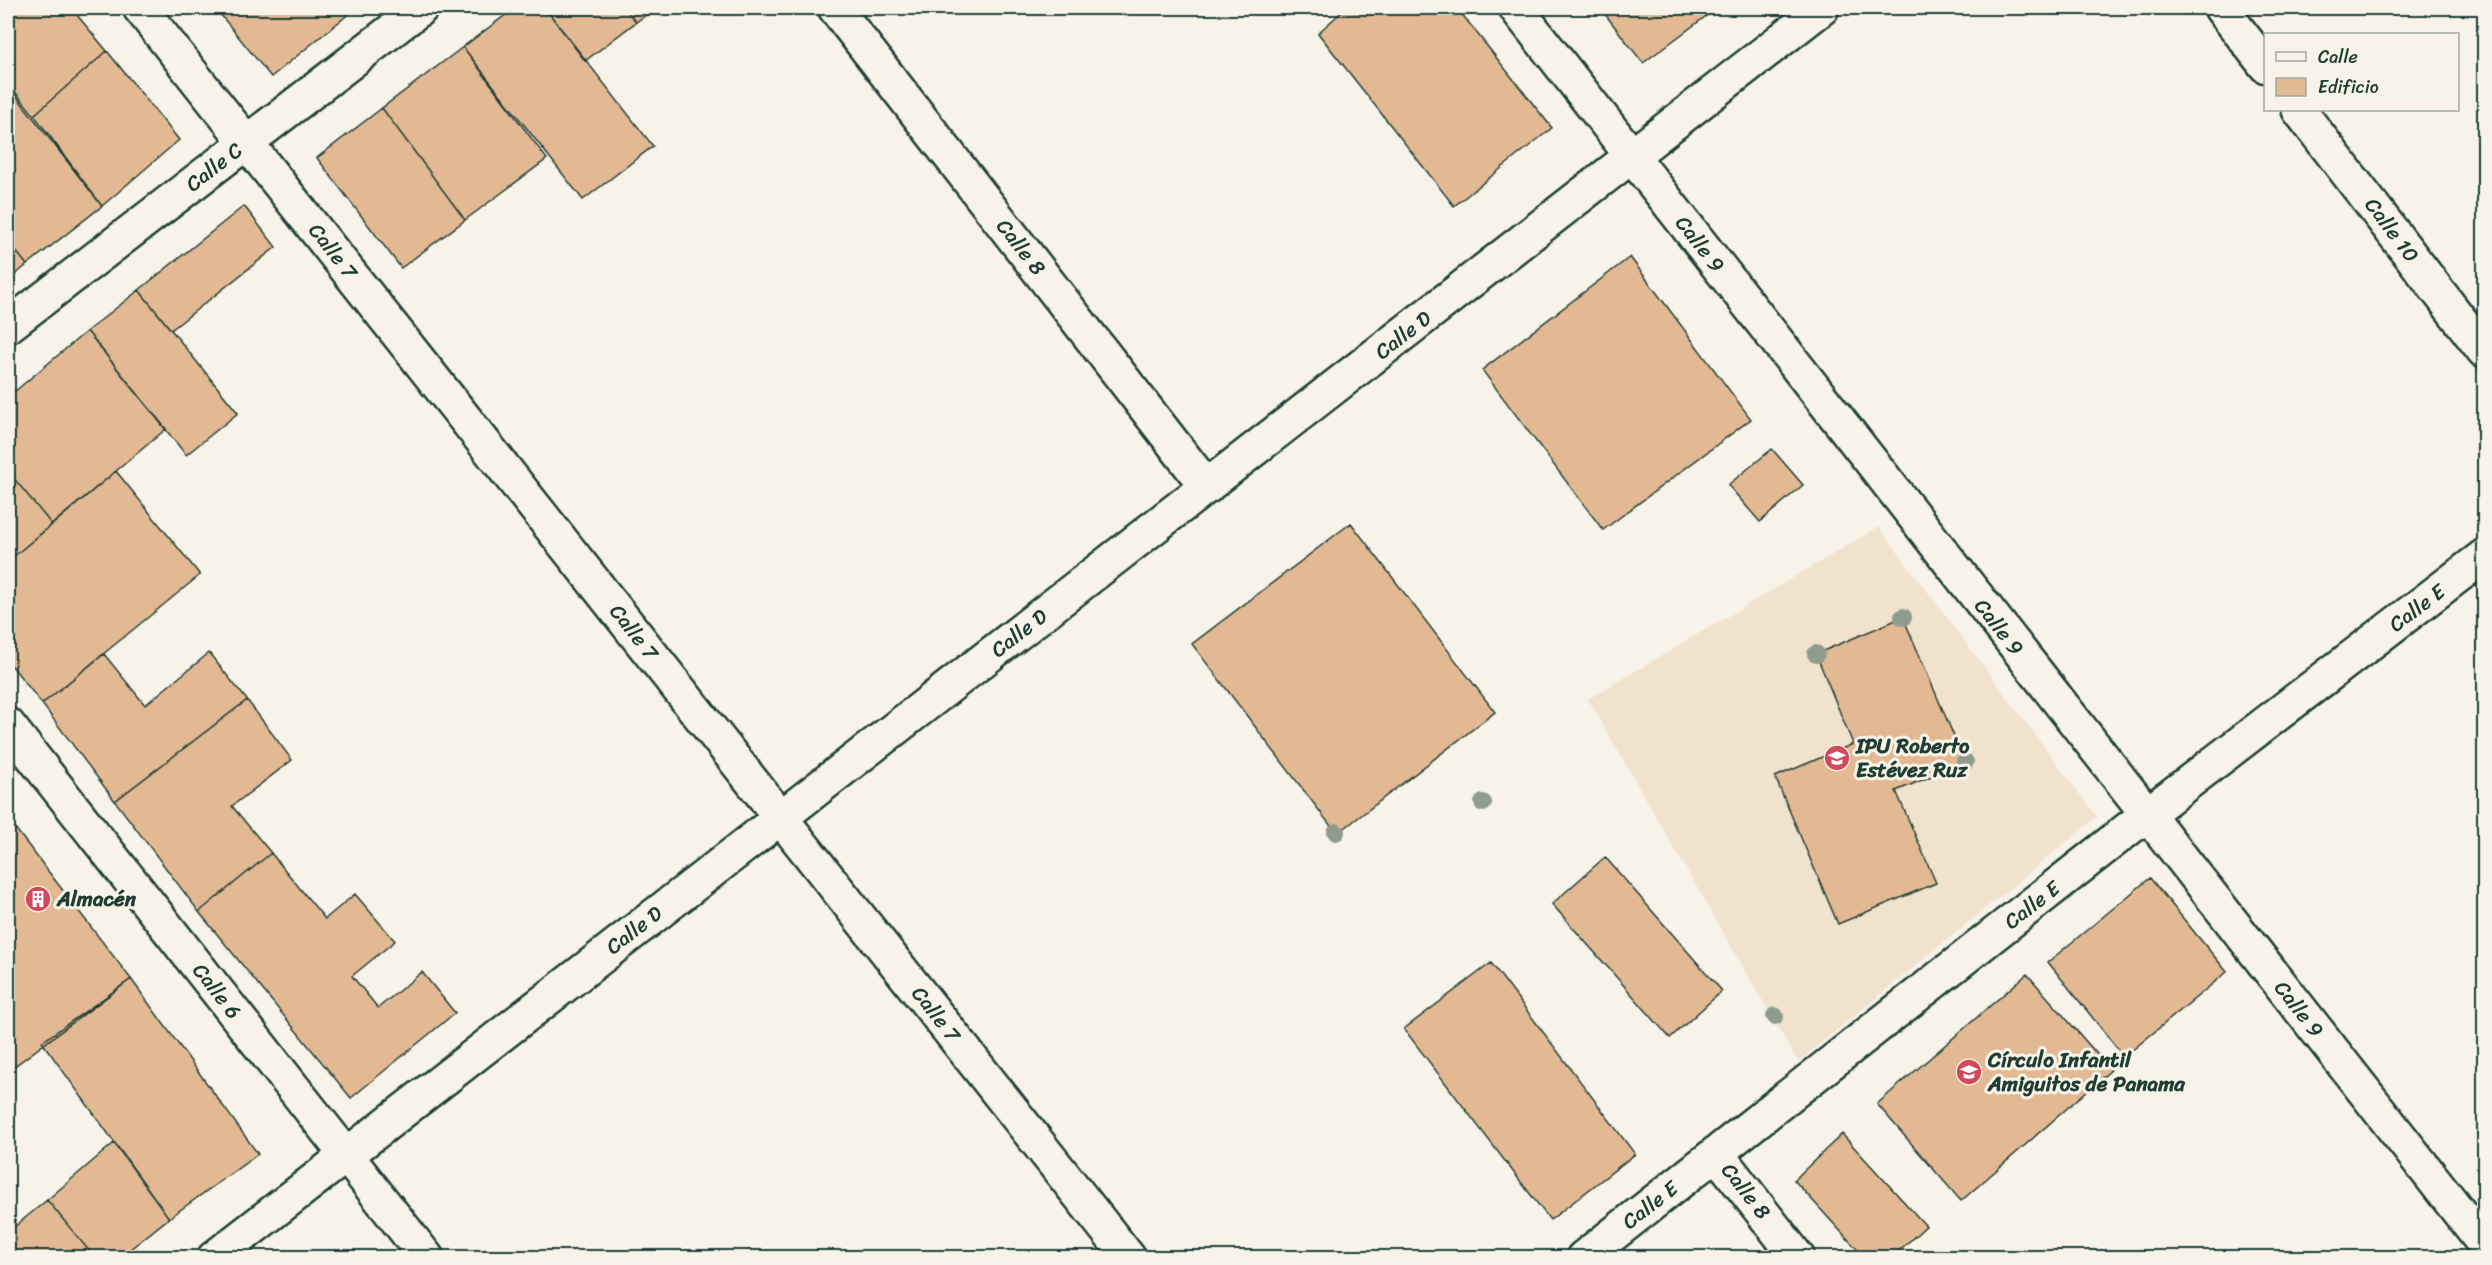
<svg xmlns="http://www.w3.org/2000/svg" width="2492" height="1265" font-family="Sriracha,sans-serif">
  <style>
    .built { fill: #f1e2ce }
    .building { fill: #e3b993; stroke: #1f3d34; stroke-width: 1.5 }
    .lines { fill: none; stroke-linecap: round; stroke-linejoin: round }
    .street-casing { stroke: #1f3d34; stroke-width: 38 }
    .secondary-casing { stroke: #1f3d34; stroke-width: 38 }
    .street { stroke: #f7f3e8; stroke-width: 33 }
    .secondary { stroke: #f7f3e8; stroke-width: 33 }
    .tree { fill: #8e9c8d }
    .labels { text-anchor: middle; stroke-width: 6; stroke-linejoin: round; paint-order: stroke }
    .street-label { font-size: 21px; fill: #1f3d34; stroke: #f7f3e8 }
    .poi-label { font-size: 21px; font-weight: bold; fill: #1f3d34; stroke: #f7f3e8; text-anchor: start }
  </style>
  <rect width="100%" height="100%" fill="#f7f3e8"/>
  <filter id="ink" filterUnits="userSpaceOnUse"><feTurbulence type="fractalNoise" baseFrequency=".0167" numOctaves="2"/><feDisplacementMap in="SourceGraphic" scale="12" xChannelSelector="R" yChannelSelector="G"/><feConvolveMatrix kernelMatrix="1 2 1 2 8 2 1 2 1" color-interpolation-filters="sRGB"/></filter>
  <g filter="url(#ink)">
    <path class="built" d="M 1879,527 L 2097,817 L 1798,1062 L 1588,699 Z"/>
    <path class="building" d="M 8,8 L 71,8 L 107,51 L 34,115 L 8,83 Z
      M 218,8 L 356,8 L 271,77 L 216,9 Z
      M 515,8 L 545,8 L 653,146 L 583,200 L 463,47 Z
      M 545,8 L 625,8 L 636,22 L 585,61 Z
      M 625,8 L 656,8 L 636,22 Z
      M 1346,8 L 1457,8 L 1552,128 L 1454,206 L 1318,33 Z
      M 1603,8 L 1717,8 L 1643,63 L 1601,9 Z
      M 463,47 L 547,159 L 465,220 L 382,108 Z
      M 107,51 L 179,140 L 102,206 L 34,115 Z
      M 14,93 L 102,206 L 27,265 L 8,241 L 8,98 Z
      M 382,108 L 465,220 L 401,268 L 317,158 Z
      M 244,206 L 276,247 L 171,330 L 139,290 Z
      M 8,241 L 27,265 L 8,281 Z
      M 1630,257 L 1751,419 L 1603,530 L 1482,370 Z
      M 139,290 L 238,413 L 186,455 L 87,331 Z
      M 87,331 L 166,429 L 52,525 L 8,471 L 8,397 Z
      M 1772,449 L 1803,485 L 1760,522 L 1728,485 Z
      M 8,471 L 52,525 L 8,561 Z
      M 116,471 L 200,575 L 42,704 L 8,661 L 8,561 Z
      M 1351,523 L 1495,712 L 1337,834 L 1192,644 Z
      M 1903,617 L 1965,762 L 1896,791 L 1936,883 L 1838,924 L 1775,777 L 1853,744 L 1816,654 Z
      M 209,653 L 247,700 L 115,801 L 42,704 L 104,654 L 145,705 Z
      M 247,700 L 292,760 L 232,806 L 271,853 L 199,912 L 115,801 Z
      M 8,819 L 131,979 L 8,1071 Z
      M 271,853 L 325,919 L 355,894 L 395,941 L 352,976 L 378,1008 L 422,972 L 455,1013 L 351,1098 L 199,912 Z
      M 1605,857 L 1722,991 L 1670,1038 L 1552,904 Z
      M 2150,878 L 2227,972 L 2124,1057 L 2048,962 Z
      M 1491,963 L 1635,1154 L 1550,1220 L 1404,1029 Z
      M 2027,974 L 2111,1070 L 1961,1201 L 1877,1104 Z
      M 131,979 L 258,1154 L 169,1218 L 42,1042 Z
      M 1842,1134 L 1926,1226 L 1891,1258 L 1865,1258 L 1794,1180 Z
      M 114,1143 L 169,1218 L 119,1258 L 95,1258 L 47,1200 Z
      M 47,1200 L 95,1258 L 8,1258 L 8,1232 Z"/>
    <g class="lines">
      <g class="street-casing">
        <path id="street" d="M 140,8 L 1129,1258
          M 835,8 L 1207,487
          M 2221,8 L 2266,66
          M 2299,110 L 2484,351
          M 8,326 L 421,8
          M 8,725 L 427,1258
          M 1716,1153 L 1798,1258
          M 214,1258 L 1822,8
          M 1583,1258 L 2146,815 L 2484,556"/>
      </g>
      <g class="secondary-casing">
        <path id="secondary" d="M 1516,8 L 2484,1244"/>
      </g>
      <use href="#street" class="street"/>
      <use href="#secondary" class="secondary"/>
    </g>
    <g class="tree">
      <circle cx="1903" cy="617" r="9"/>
      <circle cx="1816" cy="654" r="9"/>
      <circle cx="1965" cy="762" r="9"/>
      <circle cx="1483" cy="803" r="9"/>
      <circle cx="1336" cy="832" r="9"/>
      <circle cx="1775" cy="1016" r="9"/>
    </g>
  </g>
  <defs>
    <g id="school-disc" transform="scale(1.35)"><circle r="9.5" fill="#d1495b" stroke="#f7f3e8"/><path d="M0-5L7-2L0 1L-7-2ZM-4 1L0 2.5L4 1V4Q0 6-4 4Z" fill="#fff"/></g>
    <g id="building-disc" transform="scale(1.35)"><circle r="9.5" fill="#d1495b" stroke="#f7f3e8"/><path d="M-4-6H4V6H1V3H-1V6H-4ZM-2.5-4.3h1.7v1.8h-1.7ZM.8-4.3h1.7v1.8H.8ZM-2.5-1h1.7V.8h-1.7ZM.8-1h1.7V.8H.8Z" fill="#fff"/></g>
  </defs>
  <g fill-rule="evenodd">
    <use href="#school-disc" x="1837" y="758"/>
    <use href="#building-disc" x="38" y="899"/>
    <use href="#school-disc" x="1969" y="1072"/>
  </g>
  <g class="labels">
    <g class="street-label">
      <text transform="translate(214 167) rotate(-38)" y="7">Calle C</text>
      <text transform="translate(2392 230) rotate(53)" y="7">Calle 10</text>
      <text transform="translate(1700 244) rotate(52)" y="7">Calle 9</text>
      <text transform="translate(1021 247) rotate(52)" y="7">Calle 8</text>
      <text transform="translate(333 251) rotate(52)" y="7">Calle 7</text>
      <text transform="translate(1403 335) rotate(-38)" y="7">Calle D</text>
      <text transform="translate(2417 608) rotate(-37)" y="7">Calle E</text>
      <text transform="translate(1999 627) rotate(52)" y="7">Calle 9</text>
      <text transform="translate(634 632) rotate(52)" y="7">Calle 7</text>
      <text transform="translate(1019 633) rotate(-38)" y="7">Calle D</text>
      <text transform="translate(2032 905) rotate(-38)" y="7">Calle E</text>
      <text transform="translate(634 930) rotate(-38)" y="7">Calle D</text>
      <text transform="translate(217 991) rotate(52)" y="7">Calle 6</text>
      <text transform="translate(2299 1009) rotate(52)" y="7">Calle 9</text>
      <text transform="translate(936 1014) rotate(52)" y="7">Calle 7</text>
      <text transform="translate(1746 1191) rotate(52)" y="7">Calle 8</text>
      <text transform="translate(1650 1205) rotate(-38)" y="7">Calle E</text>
    </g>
    <g class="poi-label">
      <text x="1856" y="753">IPU Roberto<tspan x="1856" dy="24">Estévez Ruz</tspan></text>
      <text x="57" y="906">Almacén</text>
      <text x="1988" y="1067">Círculo Infantil<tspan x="1988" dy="24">Amiguitos de Panama</tspan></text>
    </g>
  </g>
  <rect width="2492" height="1265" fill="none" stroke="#f7f3e8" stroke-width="30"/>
  <rect x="15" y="15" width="2462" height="1235" fill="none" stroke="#1f3d34" stroke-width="2" filter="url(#ink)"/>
  <rect x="2264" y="33" width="195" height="78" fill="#f7f3e8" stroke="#a1aaa0" stroke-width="1.5"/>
  <rect x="2276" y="52" width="30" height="9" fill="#f7f3e8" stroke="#a1aaa0" stroke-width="1.5"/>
  <text x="2318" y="63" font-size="18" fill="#1f3d34">Calle</text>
  <rect x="2276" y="78" width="30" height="18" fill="#e3b993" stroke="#a1aaa0" stroke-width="1.5"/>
  <text x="2318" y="93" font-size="18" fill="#1f3d34">Edificio</text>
</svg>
